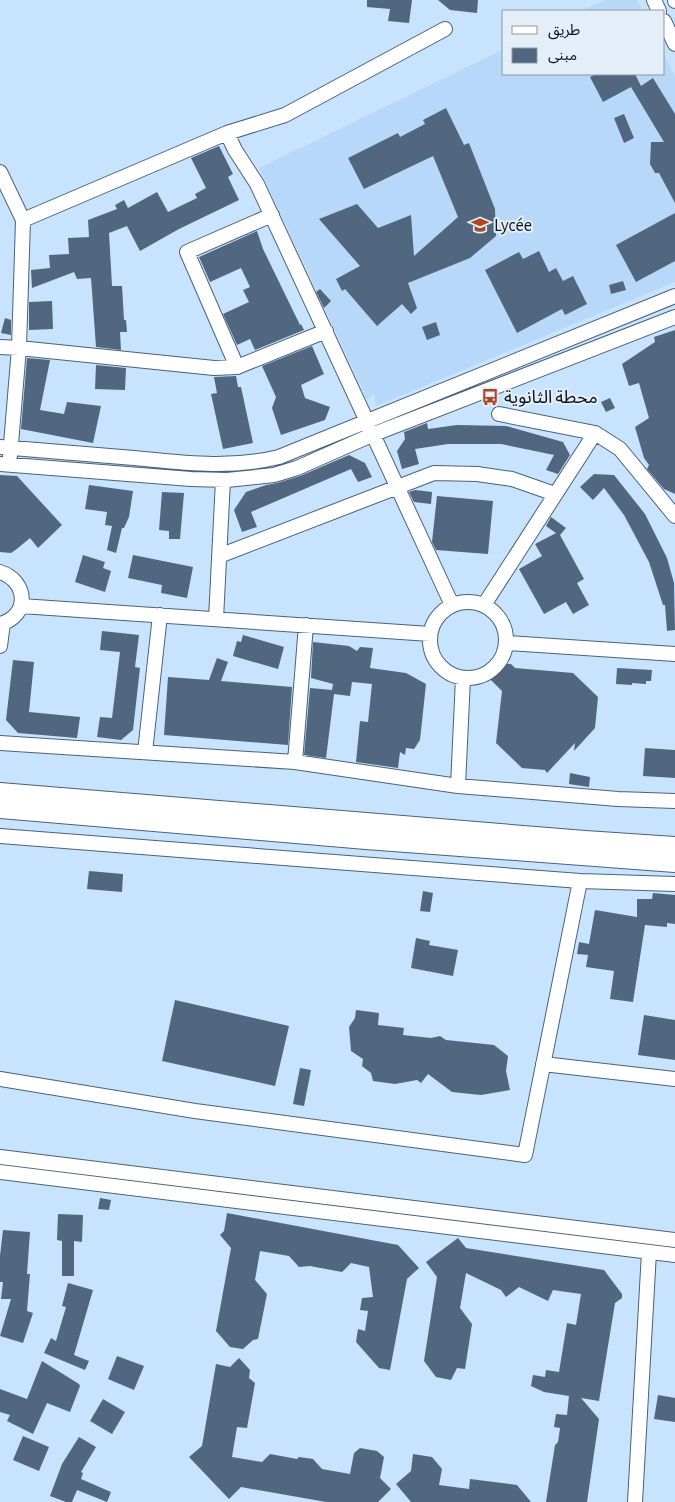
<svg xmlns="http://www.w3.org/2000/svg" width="675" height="1502" font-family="'Alegreya Sans','Noto Sans Arabic',sans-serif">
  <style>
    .built { fill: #b8d8f9 }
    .building { fill: #50677f }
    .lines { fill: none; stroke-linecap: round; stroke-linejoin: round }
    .minor-casing { stroke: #4a6279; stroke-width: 16 }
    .major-casing { stroke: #4a6279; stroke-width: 20 }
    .minor { stroke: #fff; stroke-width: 14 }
    .major { stroke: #fff; stroke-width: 18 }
    .labels { text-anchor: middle; stroke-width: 4; stroke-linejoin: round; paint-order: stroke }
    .poi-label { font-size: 18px; fill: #0a141d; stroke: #e3eef9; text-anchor: start }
  </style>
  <rect width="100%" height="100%" fill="#c8e3fe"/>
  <path class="built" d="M 605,0 L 637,0 L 643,11 L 582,11 Z
    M 504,49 L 504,74 L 664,74 L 664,54 L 675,77 L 675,282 L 376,406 L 374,394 L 367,399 L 259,168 Z"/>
  <path class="building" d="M 367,0 L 412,0 L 409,23 L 388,21 L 390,9 L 367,7 Z
    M 438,0 L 478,0 L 477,13 L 450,10 Z
    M 596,74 L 635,74 L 641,86 L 653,78 L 675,114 L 675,203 L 659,173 L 655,173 L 650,164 L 651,142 L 664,142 L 631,87 L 603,102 L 590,77 Z
    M 446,108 L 464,145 L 469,143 L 495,209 L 496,236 L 470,258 L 408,283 L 417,308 L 411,314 L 402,304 L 377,326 L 345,289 L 342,291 L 336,279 L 360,266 L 319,219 L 357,204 L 378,228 L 411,215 L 414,256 L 458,217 L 433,156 L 364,189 L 348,158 L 398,133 L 400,137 L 425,124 L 423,120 Z
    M 624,114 L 634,138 L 624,143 L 614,118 Z
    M 219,146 L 233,174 L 228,177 L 239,200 L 179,229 L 140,251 L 127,226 L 109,233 L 112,286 L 122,286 L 124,320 L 126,320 L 127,332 L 120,332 L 121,350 L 96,347 L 91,278 L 77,279 L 74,272 L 32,288 L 31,270 L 50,268 L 49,255 L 69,254 L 68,238 L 89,237 L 88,220 L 117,209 L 115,205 L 124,200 L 128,208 L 157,192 L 168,212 L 197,198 L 195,194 L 206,188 L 191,158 Z
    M 675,213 L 675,261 L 636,282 L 616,245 Z
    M 257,231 L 263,249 L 300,325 L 301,324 L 304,330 L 255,350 L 250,339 L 237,345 L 223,314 L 249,302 L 243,290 L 250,287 L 241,268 L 210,282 L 199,257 Z
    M 539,251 L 549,272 L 556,268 L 563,281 L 573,276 L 587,304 L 565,315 L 562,309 L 517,333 L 485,270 L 519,252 L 523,259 Z
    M 623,281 L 626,290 L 611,294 L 609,285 Z
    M 320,289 L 331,301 L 324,308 L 316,292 Z
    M 52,301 L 53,329 L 29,330 L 29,302 Z
    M 5,318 L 11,320 L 11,335 L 1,333 Z
    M 436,322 L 440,335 L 427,340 L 422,327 Z
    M 675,330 L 675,494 L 664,489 L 647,469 L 649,465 L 644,458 L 635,427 L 649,418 L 639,383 L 629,386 L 622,364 L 655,342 L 654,337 Z
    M 312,346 L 324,374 L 301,385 L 305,398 L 330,407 L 325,420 L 281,435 L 272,408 L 276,397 L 262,366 Z
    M 27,358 L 50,360 L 40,410 L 64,414 L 67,402 L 101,406 L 93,443 L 21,429 Z
    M 96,365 L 126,368 L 125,390 L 95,389 Z
    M 236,376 L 238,387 L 241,387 L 253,443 L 223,449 L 211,394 L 217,393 L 214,377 Z
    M 610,398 L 615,408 L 606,412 L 601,402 Z
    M 427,423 L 428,429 L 457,425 L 506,426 L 563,442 L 570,455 L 558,474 L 546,470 L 554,455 L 501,444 L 448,444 L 415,449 L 419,464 L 402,469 L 397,451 L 405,439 L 404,432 Z
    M 349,455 L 365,463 L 372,477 L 358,482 L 351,469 L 251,512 L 257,527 L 242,532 L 234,510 L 246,492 L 266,485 L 277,483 L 300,476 Z
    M 594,474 L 614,475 L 645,514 L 667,558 L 674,583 L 675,630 L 667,631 L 665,605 L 663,605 L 649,562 L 624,515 L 604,488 L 593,500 L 580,487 Z
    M 0,475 L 17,476 L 62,525 L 38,548 L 30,538 L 18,548 L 11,553 L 0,552 Z
    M 89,485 L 133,491 L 129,517 L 124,528 L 122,528 L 116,553 L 107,550 L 112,526 L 105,525 L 107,512 L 85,509 Z
    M 415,490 L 432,492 L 431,504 L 414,502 L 409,492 Z
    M 162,492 L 184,493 L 180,539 L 169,539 L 169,531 L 159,530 Z
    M 437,496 L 493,501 L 488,554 L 436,550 L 432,542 Z
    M 551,517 L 566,528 L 560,535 L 584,579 L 577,583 L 589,605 L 573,614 L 566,602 L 544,614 L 519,569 L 542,556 L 535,544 L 556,533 L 546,526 Z
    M 83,555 L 105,562 L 103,568 L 111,571 L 105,592 L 75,582 Z
    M 133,555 L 193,567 L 187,598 L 161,593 L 162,585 L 128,578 Z
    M 102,631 L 139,635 L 135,667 L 140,668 L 133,730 L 121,740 L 97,737 L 100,717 L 112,718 L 120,652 L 100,650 Z
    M 243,635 L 284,647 L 278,669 L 233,656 L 237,641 L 241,642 Z
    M 313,642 L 349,646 L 357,651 L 360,647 L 373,648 L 370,668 L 406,673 L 426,684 L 420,740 L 414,749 L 406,748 L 405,755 L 400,752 L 398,768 L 356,762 L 360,721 L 368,722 L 372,684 L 352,682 L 350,696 L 334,694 L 326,758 L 304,755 L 310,688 L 332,690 L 333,684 L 311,678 Z
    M 217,658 L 228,662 L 221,681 L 292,687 L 288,745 L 164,735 L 168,677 L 209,680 Z
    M 13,660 L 34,662 L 29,712 L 80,717 L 77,738 L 18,733 L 6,720 Z
    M 499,663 L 511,664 L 515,668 L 573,673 L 598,697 L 595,728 L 574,751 L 575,743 L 547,773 L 545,770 L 522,768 L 496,743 L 502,691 L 487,676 Z
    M 617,668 L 652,670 L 651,681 L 646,681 L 646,684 L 632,683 L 632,685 L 616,684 Z
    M 645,748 L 675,750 L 675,778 L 643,776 Z
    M 570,773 L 590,777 L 589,787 L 569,784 Z
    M 89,871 L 123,874 L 122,892 L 87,889 Z
    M 423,891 L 433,893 L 430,912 L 420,911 Z
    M 653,893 L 675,895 L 675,924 L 667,923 L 667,927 L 645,925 L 633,1002 L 610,999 L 614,971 L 586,967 L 588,955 L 577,954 L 579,942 L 589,944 L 595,910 L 637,917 L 637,899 L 652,899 Z
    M 416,938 L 430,941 L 429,945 L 458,950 L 453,976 L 411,968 Z
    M 175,1000 L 289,1026 L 275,1086 L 162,1061 Z
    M 356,1010 L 379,1013 L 378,1025 L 404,1028 L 403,1035 L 431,1038 L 440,1036 L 446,1040 L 494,1045 L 508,1056 L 506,1071 L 510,1090 L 481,1095 L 452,1092 L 428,1074 L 421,1083 L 417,1080 L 395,1084 L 373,1081 L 371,1073 L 362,1066 L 363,1059 L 351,1051 L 349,1027 L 355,1018 Z
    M 644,1015 L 675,1020 L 675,1060 L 638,1055 Z
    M 300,1068 L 311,1070 L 304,1106 L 293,1104 Z
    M 100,1198 L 111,1200 L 109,1210 L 98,1209 Z
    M 227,1213 L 398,1245 L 419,1268 L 407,1279 L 390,1370 L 379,1368 L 356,1342 L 358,1329 L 365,1331 L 368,1311 L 360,1310 L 362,1298 L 373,1297 L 369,1267 L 351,1263 L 342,1272 L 310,1266 L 299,1267 L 289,1256 L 260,1251 L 255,1280 L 267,1294 L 258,1339 L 253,1340 L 243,1349 L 230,1347 L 216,1331 L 231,1248 L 220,1235 L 224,1231 Z
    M 58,1214 L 83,1215 L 82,1242 L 74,1241 L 74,1276 L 62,1276 L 62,1241 L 57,1240 Z
    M 3,1230 L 30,1232 L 27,1274 L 30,1274 L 27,1311 L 33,1313 L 23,1343 L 0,1336 L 11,1299 L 1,1299 L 3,1282 L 0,1282 L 0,1256 Z
    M 458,1238 L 466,1248 L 604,1270 L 622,1294 L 622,1298 L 615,1303 L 599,1401 L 581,1398 L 599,1419 L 587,1502 L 546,1502 L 555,1445 L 558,1442 L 560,1428 L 554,1427 L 556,1414 L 567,1415 L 569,1396 L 544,1392 L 531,1386 L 533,1375 L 545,1377 L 546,1370 L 559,1372 L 567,1323 L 576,1325 L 581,1294 L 553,1290 L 548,1301 L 519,1287 L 506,1297 L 501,1290 L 466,1273 L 460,1308 L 472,1324 L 465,1369 L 457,1368 L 451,1380 L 436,1377 L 424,1361 L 437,1277 L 426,1262 Z
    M 68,1283 L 93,1290 L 74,1355 L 89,1361 L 85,1370 L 44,1353 L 51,1338 L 56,1341 L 66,1307 L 62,1306 Z
    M 117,1356 L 144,1366 L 134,1390 L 108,1379 Z
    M 239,1358 L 250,1370 L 249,1378 L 255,1383 L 247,1428 L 237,1427 L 232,1457 L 262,1462 L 270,1454 L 297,1459 L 299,1457 L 313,1459 L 322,1469 L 350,1474 L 354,1453 L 360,1448 L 377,1451 L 384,1457 L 380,1478 L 391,1489 L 378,1502 L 326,1502 L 241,1487 L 229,1499 L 189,1457 L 202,1446 L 216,1364 L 230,1367 Z
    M 42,1361 L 79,1384 L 80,1386 L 70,1412 L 47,1403 L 33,1434 L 7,1421 L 10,1415 L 0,1412 L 0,1389 L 27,1399 Z
    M 658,1395 L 675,1398 L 675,1422 L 654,1419 Z
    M 103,1399 L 125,1412 L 112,1434 L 90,1421 Z
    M 23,1436 L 49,1447 L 39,1471 L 13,1460 Z
    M 79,1437 L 96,1447 L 81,1472 L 83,1473 L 81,1479 L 111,1492 L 107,1502 L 77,1490 L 72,1502 L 66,1502 L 50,1496 L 62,1464 Z
    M 413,1454 L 432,1457 L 442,1469 L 439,1485 L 469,1489 L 470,1479 L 517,1485 L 531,1502 L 411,1502 L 396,1484 L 411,1471 Z"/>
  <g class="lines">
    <g class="minor-casing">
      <path id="minor" d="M 654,0 L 659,11
        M 675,0 L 675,1
        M 664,21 L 675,44
        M 227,133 L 285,115 L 445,29
        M 0,172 L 23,220 L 227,133 L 235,150 L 257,184 L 452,605
        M 0,347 L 19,348 L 214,368 L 237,367 L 326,331
        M 237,367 L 187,252 L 272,215
        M 499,414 L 595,433 L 620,449 L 675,516
        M 0,447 C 45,451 89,454 134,458 C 185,463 229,469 279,457 L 675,296
        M 10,456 L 19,348 L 23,220
        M 0,464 L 191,479 L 227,480 L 274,475 L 297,468 L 374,434 L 675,317
        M 219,556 L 434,473 L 477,474 L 512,479 L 555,494
        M 0,572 C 28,581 30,616 0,624
        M430 640a38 38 0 1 1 76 0a38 38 0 1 1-76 0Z
        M 484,605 L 595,433
        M 21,606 L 430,634
        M 216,619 L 223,480
        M 507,643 L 675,654
        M 0,646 L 3,623
        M 0,743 L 295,762 L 458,786 L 618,799 L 675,801
        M 145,752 L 160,615
        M 295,762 L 306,625
        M 458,786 L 463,678
        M 0,836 L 580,881
        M 543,1064 L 675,1079
        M 0,1079 L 195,1111 L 525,1155 L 580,881 L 675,884
        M 0,1157 L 675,1240
        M 0,1172 L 675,1255
        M 635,1502 L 649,1252"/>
    </g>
    <g class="major-casing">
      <path id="major" d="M 0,792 L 585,840 L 675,846
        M 0,809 L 366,840 L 675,863"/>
    </g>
    <use href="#minor" class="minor"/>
    <use href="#major" class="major"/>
  </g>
  <defs>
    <g id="school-bare" transform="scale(1.35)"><path d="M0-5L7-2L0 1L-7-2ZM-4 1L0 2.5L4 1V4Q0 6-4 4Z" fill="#ac4521" stroke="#e3eef9" stroke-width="2.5" paint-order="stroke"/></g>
    <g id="bus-bare" transform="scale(1.35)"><path d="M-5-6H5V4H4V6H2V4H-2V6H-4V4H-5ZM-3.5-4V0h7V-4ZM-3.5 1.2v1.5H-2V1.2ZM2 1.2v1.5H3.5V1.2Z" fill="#ac4521" stroke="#e3eef9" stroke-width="2.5" paint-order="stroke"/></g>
  </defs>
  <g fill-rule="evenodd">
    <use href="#school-bare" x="480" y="225"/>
    <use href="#bus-bare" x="490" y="397"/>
  </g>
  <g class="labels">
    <g class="poi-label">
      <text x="494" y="231">Lycée</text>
      <text x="504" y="403">محطة الثانوية</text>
    </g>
  </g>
  <rect x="502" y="10" width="162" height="65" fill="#e3eef9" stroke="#8c97a1"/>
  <rect x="512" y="26" width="25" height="8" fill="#ffffff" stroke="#8c97a1"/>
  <text x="548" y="35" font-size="15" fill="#0a141d">طريق</text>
  <rect x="512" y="48" width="25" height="15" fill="#50677f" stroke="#8c97a1"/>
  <text x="548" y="60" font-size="15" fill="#0a141d">مبنى</text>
</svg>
